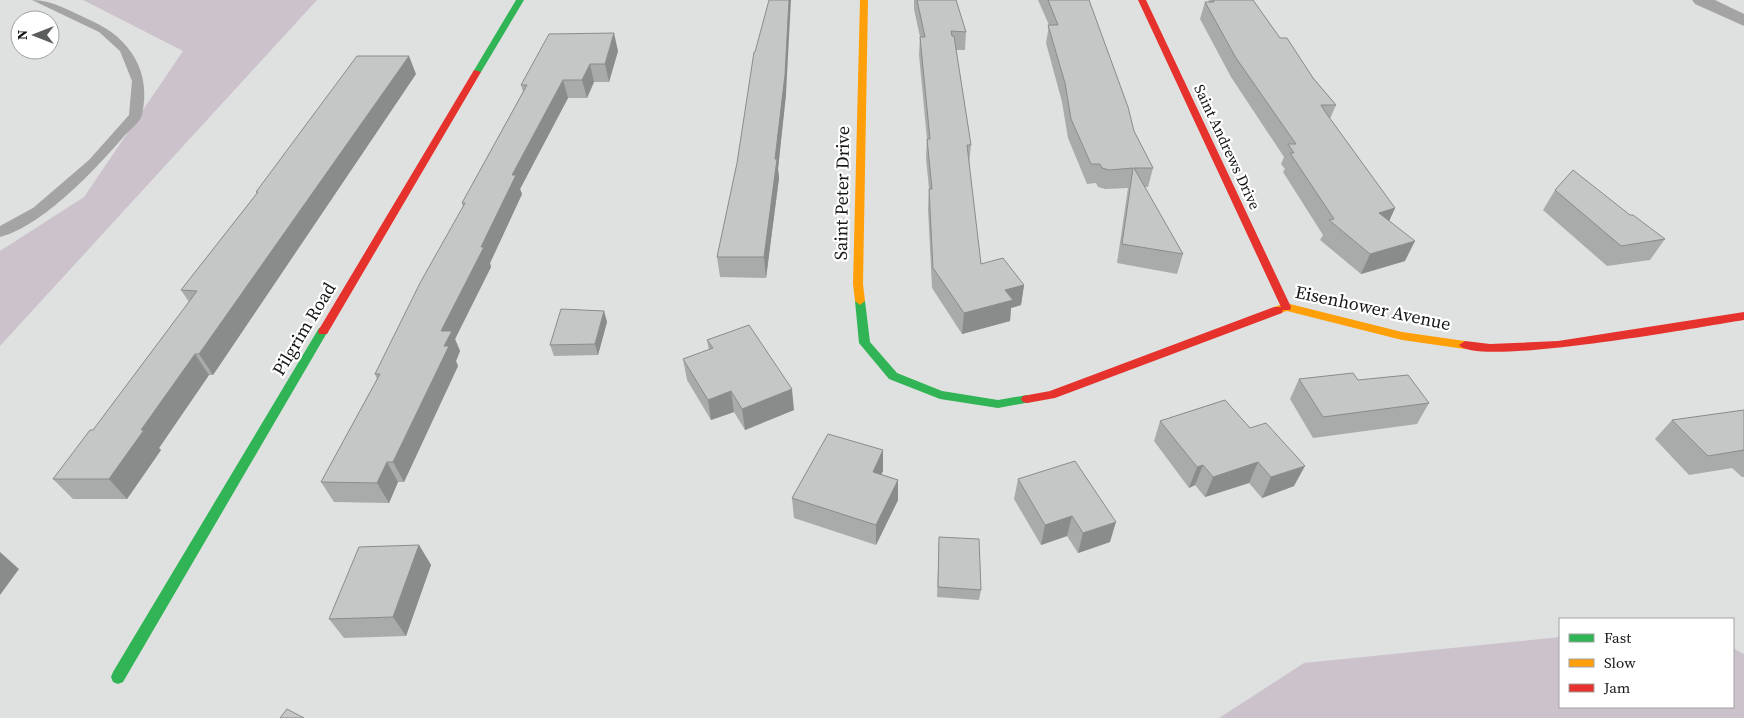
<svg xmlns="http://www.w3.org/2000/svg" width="1744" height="718" font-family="'Source Serif 4',serif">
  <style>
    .green { fill: #ccc2cc }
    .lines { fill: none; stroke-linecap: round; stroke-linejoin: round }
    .lane { fill: #a4a4a4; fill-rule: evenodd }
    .street { fill: #a4a4a4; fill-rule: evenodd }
    .fast { fill: #30b455; fill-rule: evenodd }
    .slow { fill: #ff9f0a; fill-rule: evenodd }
    .jam { fill: #e5322d; fill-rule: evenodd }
    .wall { fill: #a9abaa }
    .shaded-wall { fill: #8a8b8b }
    .building { fill: #c5c7c6; stroke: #8a8b8b }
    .labels { text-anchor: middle; stroke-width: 4.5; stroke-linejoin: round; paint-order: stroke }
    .far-street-label { font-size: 15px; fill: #151716; stroke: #fff }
    .street-label { font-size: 18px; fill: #151716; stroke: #fff }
  </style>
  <rect width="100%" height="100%" fill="#dfe1e0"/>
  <path class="green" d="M 83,0 L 317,0 L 0,346 L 0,251 L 84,197 L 183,51 Z
    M 1560,637 L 1560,707 L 1733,707 L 1733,648 L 1744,654 L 1744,718 L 1219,718 L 1304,663 Z"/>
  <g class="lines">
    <path class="lane" d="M 32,0 C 53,0 72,12 92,21 C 130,38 152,72 142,115 C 140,122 130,130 125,135 C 97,168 43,226 0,237 L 0,226 L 33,208 L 89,160 L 129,115 L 132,81 L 120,51 L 99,32 Z"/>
    <path class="street" d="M 1692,0 L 1715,0 L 1744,14 L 1744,26 L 1695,4 Z"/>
    <path class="fast" d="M 516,0 L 524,0 L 481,72 L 474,74 L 473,72 Z
      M 860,297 L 865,301 L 870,342 L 897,373 L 942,391 L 998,400 L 1027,395 L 1031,396 L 1033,399 L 1031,402 L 998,408 L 940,399 L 889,379 L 859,343 L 855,301 Z
      M 323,327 L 328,331 L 123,682 L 118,684 L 113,682 L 111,677 L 113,672 L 319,328 Z"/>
    <path class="slow" d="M 860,0 L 868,0 L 863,284 L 865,301 L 860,305 L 855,301 L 853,284 Z
      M 1286,303 L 1402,332 L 1465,341 L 1471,345 L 1465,349 L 1402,340 L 1287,311 L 1278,314 L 1274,313 L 1273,310 L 1274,307 Z"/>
    <path class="jam" d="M 1138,0 L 1146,0 L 1291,307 L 1290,310 L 1283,310 L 1282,313 L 1055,398 L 1027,403 L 1023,402 L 1021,399 L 1023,396 L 1050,391 L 1274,307 L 1281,307 Z
      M 474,70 L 481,72 L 327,334 L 319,334 L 318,331 Z
      M 1744,312 L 1744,320 C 1706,326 1477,368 1459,345 L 1465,341 L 1490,344 L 1558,341 Z"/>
  </g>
  <path class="wall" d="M 914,0 L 956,0 L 966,32 L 965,50 L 956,50 L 971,145 L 969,164 L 981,264 L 1024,285 L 1021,305 L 1011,308 L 1010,321 L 962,334 L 932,288 L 928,209 L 929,189 L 926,158 L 927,139 L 919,55 L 920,37 L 914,9 Z
    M 1038,0 L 1089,0 L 1134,131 L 1153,168 L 1148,187 L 1144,187 L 1183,254 L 1177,274 L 1117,263 L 1128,188 L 1105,189 L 1098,187 L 1096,183 L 1087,184 L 1068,138 L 1062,102 L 1046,43 L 1049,25 Z
    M 1209,0 L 1253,0 L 1280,38 L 1336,105 L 1330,119 L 1395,208 L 1389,221 L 1405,261 L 1361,274 L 1320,240 L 1323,235 L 1283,172 L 1285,169 L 1281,164 L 1284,157 L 1231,77 L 1200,19 L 1205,2 L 1208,2 Z
    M 618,51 L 609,82 L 594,82 L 587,98 L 568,98 L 520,189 L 522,194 L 490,263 L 491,267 L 455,339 L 460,351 L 456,361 L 458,366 L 404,482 L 398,482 L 389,503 L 334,502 L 321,482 L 377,379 L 375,374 L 463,207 L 462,203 L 523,92 L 521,85 Z
    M 416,74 L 213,375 L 209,375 L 159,448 L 161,450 L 127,499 L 73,499 L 53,479 L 93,430 L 189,302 L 181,290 L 257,193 L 256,192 Z
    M 786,94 L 778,169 L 779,178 L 766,278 L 720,277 L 717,257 L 737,163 Z
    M 1555,190 L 1630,215 L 1665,239 L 1650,260 L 1607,266 L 1543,210 Z
    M 604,311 L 607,322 L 598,355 L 554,356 L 550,345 Z
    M 707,340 L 794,410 L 745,430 L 734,412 L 711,420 L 687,380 L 683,359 L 709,350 Z
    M 1299,379 L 1358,380 L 1429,403 L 1417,424 L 1313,438 L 1290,399 Z
    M 1225,400 L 1294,486 L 1262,498 L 1249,483 L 1205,497 L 1195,485 L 1189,488 L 1154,441 L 1160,421 Z
    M 1744,410 L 1744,477 L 1742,477 L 1732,468 L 1689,475 L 1655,439 L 1672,420 Z
    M 883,450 L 883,471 L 881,474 L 898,480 L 898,500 L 876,545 L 794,518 L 792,498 Z
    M 1018,479 L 1110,542 L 1078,553 L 1067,536 L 1041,545 L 1014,499 Z
    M 939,537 L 981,590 L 979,600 L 937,597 Z
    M 419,545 L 431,565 L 406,636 L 344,638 L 329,619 Z"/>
  <path class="shaded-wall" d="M 789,0 L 791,0 L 786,94 L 778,169 L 779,178 L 766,278 L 764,257 Z
    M 614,33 L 618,51 L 609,82 L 605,64 Z
    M 409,56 L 416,74 L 213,375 L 199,354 Z
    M 590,64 L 594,82 L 587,98 L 582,80 Z
    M 563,80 L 568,98 L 520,189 L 522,194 L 490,263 L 491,267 L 455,339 L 460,351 L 456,361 L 458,366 L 404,482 L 393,462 L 444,346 L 441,331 L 481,247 L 512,175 Z
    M 1395,208 L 1386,228 L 1379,213 Z
    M 1415,241 L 1405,261 L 1361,274 L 1370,254 Z
    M 1024,285 L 1021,305 L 1011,308 L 1010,321 L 962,334 L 964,313 L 1005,290 Z
    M 604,311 L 607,322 L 598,355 L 595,344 Z
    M 195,354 L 209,375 L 159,448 L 161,450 L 127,499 L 109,479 L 141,430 Z
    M 792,389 L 794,410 L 745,430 L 742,409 Z
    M 731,391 L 734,412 L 711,420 L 708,400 Z
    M 883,450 L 883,471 L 873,492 L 873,472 Z
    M 387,462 L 398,482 L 389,503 L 377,483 Z
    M 1258,462 L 1249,483 L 1205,497 L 1213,477 Z
    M 1203,465 L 1195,485 L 1189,488 L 1197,467 Z
    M 1305,466 L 1294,486 L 1262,498 L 1271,477 Z
    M 898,480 L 898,500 L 876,545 L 876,525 Z
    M 1072,516 L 1067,536 L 1041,545 L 1045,525 Z
    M 1116,522 L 1110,542 L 1078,553 L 1083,533 Z
    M 419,545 L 431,565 L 406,636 L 393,617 Z
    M 0,552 L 19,569 L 0,595 Z"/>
  <path class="building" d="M 769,0 L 789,0 L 785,75 L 775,159 L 777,159 L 764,257 L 717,257 L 737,163 L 754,52 L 755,52 Z
    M 917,0 L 956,0 L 966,32 L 951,31 L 952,36 L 954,36 L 971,145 L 967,145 L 981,264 L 1003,258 L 1024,285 L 1005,290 L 1013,300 L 964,313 L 933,268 L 929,189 L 932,189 L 927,139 L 930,139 L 920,37 L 925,37 Z
    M 1048,0 L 1089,0 L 1128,107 L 1134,131 L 1153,168 L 1134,168 L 1183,254 L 1122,244 L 1133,168 L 1109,170 L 1102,168 L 1100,164 L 1091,164 L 1071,119 L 1065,83 L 1048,25 L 1058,25 Z
    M 1213,0 L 1253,0 L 1280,38 L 1287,38 L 1313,78 L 1336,105 L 1321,105 L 1326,113 L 1395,208 L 1379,213 L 1415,241 L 1370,254 L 1329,220 L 1334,219 L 1290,153 L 1294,153 L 1288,144 L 1296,144 L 1236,58 L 1205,2 L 1214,2 Z
    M 614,33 L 605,64 L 590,64 L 582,80 L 563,80 L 512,175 L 516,175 L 481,247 L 484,247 L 441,331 L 452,331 L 444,346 L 449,346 L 393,462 L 387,462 L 377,483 L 321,482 L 380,374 L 375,374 L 420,283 L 465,203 L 462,203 L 527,85 L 521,85 L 549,34 Z
    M 357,56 L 409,56 L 199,354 L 195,354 L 141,430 L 144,430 L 109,479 L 53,479 L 90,430 L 93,430 L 197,291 L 181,290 L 258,192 L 256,192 Z
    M 1573,170 L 1630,215 L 1633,215 L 1665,239 L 1621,246 L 1555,190 Z
    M 561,309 L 604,311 L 595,344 L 550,345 Z
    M 749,325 L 792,389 L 742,409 L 731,391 L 708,400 L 683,359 L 713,348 L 707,340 Z
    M 1353,373 L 1358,380 L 1408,375 L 1429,403 L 1323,417 L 1299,379 Z
    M 1225,400 L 1250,428 L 1266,423 L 1305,466 L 1271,477 L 1258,462 L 1213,477 L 1203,465 L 1197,467 L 1160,421 Z
    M 1744,410 L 1744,450 L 1708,456 L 1672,420 Z
    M 828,434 L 883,450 L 873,472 L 898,480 L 876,525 L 792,498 Z
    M 1075,461 L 1116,522 L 1083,533 L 1072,516 L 1045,525 L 1018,479 Z
    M 939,537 L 979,539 L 981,590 L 938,587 Z
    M 419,545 L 393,617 L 329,619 L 359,547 Z
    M 287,709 L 304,718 L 280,718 Z"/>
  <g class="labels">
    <g class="far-street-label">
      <text transform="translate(1227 147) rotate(65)" y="5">Saint Andrews Drive</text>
    </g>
    <g class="street-label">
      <text transform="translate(842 193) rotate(-89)" y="6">Saint Peter Drive</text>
      <text transform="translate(1373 308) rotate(12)" y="6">Eisenhower Avenue</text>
      <text transform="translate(304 329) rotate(-59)" y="6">Pilgrim Road</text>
    </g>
  </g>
  <rect x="1559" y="618" width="175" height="90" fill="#ffffff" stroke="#a1a2a2"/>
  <rect x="1569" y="634" width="25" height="8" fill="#30b455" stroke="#a1a2a2"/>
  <text x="1604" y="643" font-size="15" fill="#151716">Fast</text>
  <rect x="1569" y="659" width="25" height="8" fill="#ff9f0a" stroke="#a1a2a2"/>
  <text x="1604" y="668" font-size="15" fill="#151716">Slow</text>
  <rect x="1569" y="684" width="25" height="8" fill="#e5322d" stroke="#a1a2a2"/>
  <text x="1604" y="693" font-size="15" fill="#151716">Jam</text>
  <g transform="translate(35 35) rotate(270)"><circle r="24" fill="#ffffff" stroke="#a1a2a2"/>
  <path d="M0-4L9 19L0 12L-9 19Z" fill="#5c5e5d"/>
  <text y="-8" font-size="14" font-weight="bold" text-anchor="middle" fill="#151716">N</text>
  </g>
</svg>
